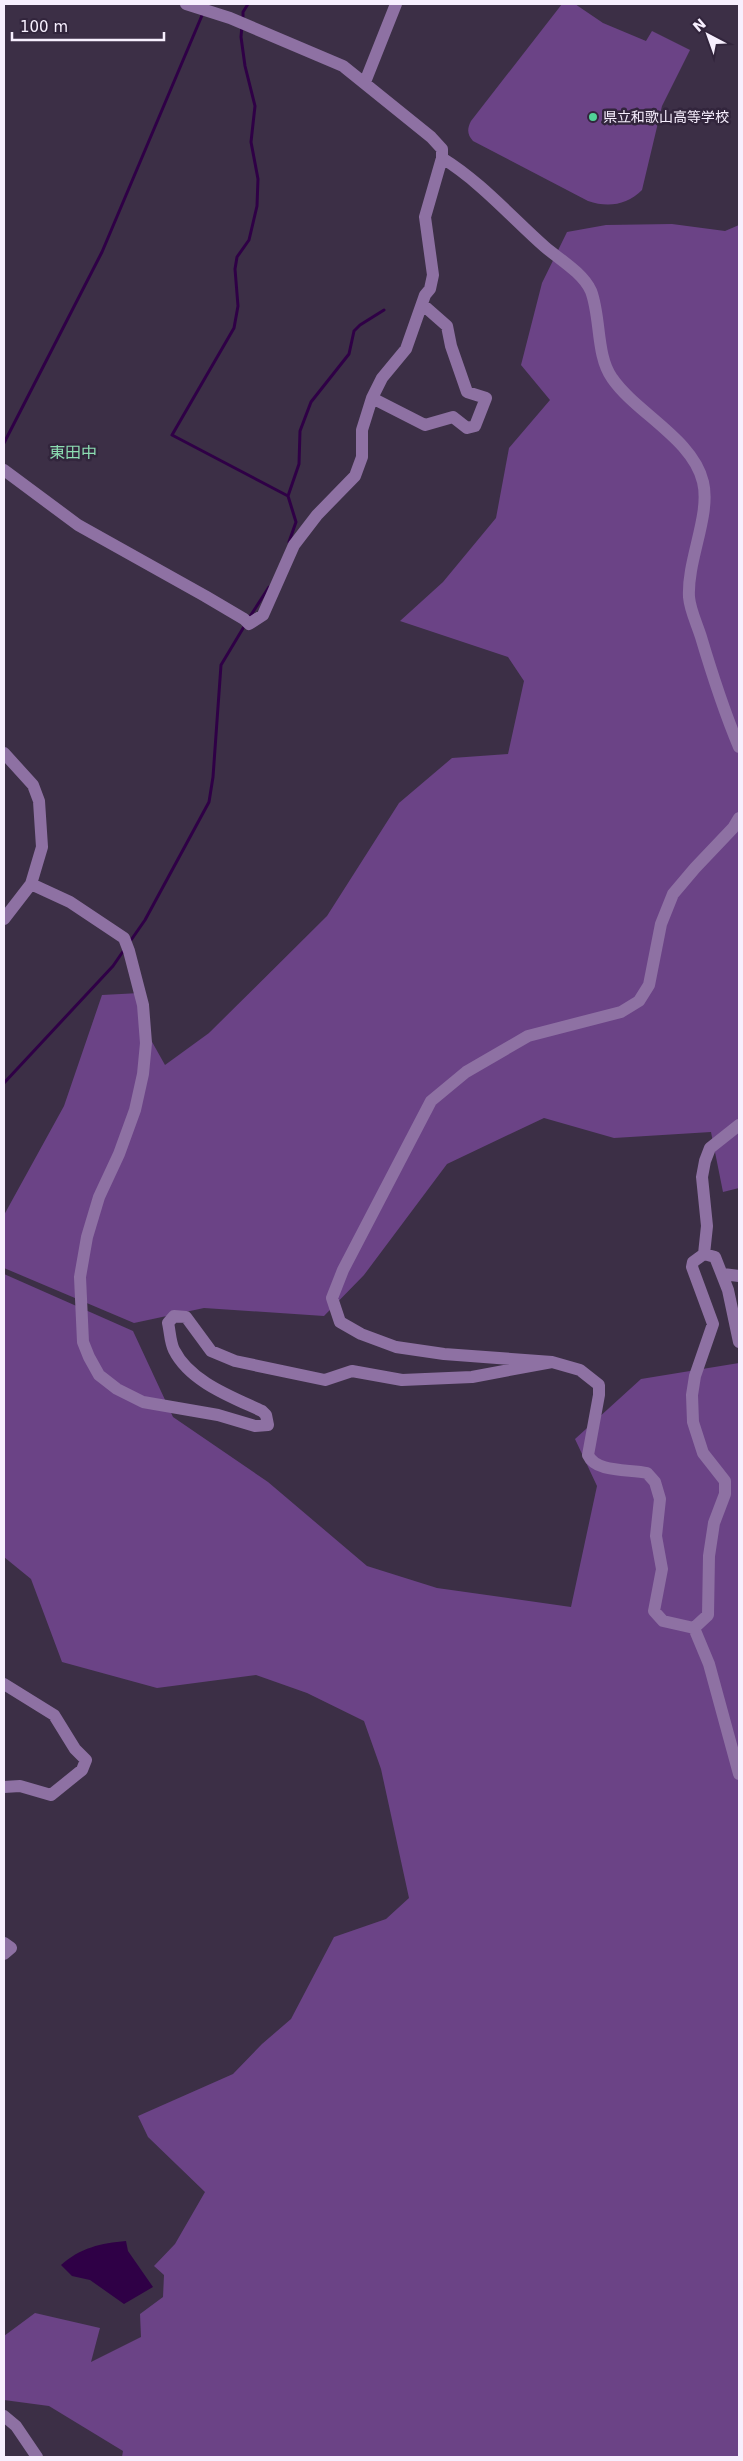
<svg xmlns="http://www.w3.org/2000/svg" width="743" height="2461" font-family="'DejaVu Sans','Noto Sans JP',sans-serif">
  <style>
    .green { fill: #6b4386 }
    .water { fill: #2f0046 }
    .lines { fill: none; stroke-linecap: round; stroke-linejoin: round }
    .stream { stroke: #2f0046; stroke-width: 3 }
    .minor { stroke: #8e71a3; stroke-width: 12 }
    .poi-dot { fill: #51d398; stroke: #32253c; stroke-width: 2 }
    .labels { text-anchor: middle; stroke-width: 5; stroke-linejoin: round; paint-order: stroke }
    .poi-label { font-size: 14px; fill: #f7effe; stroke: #32253c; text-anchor: start }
    .quarter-label { font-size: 16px; fill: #8cddb2; stroke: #32253c }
  </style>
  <rect width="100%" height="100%" fill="#3c2f46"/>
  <path class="green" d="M 562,4 L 575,4 L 603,23 L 646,41 L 652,31 L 690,50 L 662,106 L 642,190 C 627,205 608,208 588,201 L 473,141 C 467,134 467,129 471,121 Z
    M 672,224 L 725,231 L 739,225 L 739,1188 L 723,1192 L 711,1132 L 614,1138 L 544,1118 L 447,1164 L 364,1275 L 324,1316 L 204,1308 L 134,1323 L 4,1268 L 4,1215 L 64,1106 L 102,995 L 140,993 L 142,1024 L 165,1065 L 209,1033 L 327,916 L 399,803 L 452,758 L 508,754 L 524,681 L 508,657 L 400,621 L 443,582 L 496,518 L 509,448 L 550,400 L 521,365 L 542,283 L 567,232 L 606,225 Z
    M 4,1274 L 133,1331 L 173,1417 L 268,1482 L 367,1566 L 437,1588 L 571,1607 L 597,1486 L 575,1439 L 641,1379 L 739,1363 L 739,2457 L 122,2457 L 123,2451 L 49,2406 L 4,2400 L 4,2336 L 35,2313 L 100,2328 L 91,2362 L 141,2337 L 140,2314 L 163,2297 L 164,2275 L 154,2266 L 175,2244 L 205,2192 L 148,2137 L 138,2116 L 233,2074 L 262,2044 L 291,2019 L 334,1937 L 386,1919 L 409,1898 L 381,1769 L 364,1721 L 307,1693 L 256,1675 L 157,1688 L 62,1662 L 31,1579 L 4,1557 Z"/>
  <path class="water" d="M 126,2241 L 128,2251 L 153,2287 L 124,2304 L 90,2280 L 72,2276 L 61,2265 C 80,2248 101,2243 126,2241 Z"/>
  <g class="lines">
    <path class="stream" d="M 243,19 L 243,12 L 248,4
      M 242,25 L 241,37 L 245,66 L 255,106 L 251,142 L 258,179 L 257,206 L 249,240 L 237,257 L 235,269 L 238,306 L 234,328 L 172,435 L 288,496
      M 4,443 L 102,252 L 203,13
      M 289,542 L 296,522 L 288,496 L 299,464 L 300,431 L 311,402 L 349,354 L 354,331 L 360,325 L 384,310
      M 249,618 L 269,587
      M 129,943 L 145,920 L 209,802 L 213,777 L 221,665 L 245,625
      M 4,1083 L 113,966 L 124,950"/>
    <path class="minor" d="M 365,82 L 396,4
      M 442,158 C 481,182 511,217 545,247 C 559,259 583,273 591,291 C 601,317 596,356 612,378 C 636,413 693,439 703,482 C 711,515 687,560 689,597 C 690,610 697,624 701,637 C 712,674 724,711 739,747
      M 372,398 L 425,425 L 453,417 L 467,428 L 475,426 L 486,398 L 467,392 L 451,346 L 447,326 L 422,304
      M 4,470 L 78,525 L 205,596 L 244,619 L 249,624 L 263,615 L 294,545 L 317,515 L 355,476 L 362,457 L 362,430 L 372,398 L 382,378 L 406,349 L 425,295 L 430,289 L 433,275 L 425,217 L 442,158 L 442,149 L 431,137 L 343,66 L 230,18 L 186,4
      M 4,753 L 33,785 L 39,801 L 42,847 L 31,884 L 4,919
      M 31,884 L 70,902 L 124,938 L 129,951 L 143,1005 L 146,1043 L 143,1074 L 135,1110 L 119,1154 L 99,1197 L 87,1237 L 80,1277 L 83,1342 L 89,1357 L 99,1375 L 117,1389 L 143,1402 L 218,1415 L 255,1426 L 268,1425 L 266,1415 L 262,1411 C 232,1397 190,1382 174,1350 C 170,1342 170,1331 168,1323 L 174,1316 L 186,1317 L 211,1351 L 235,1361 L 325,1380 L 352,1371 L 402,1380 L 472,1377 L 552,1362
      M 704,1254 L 715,1257 L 728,1290 L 739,1342
      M 723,1274 L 739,1276
      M 694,1628 L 663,1621 L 654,1611 L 662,1569 L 656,1536 L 660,1499 L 655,1482 L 647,1473 C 629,1469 596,1473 588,1455 L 599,1395 L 599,1385 L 580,1370 L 552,1362 L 444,1354 L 396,1347 L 361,1334 L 340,1322 L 332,1298 L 343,1270 L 431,1101 L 466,1072 L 528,1036 L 621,1012 L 639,1001 L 649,985 L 661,924 L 673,894 L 695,868 L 733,828 L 739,818
      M 694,1628 L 708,1615 L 709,1556 L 714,1523 L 725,1494 L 725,1481 L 703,1453 L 693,1422 L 692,1395 L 695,1376 L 713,1324 L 692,1267 L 693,1262 L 704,1254 L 707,1226 L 702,1177 L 705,1161 L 710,1148 L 739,1125
      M 694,1628 L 709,1664 L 739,1774
      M 4,1684 L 54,1715 L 75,1749 L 86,1760 L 82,1770 L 51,1795 L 20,1786 L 4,1787
      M 4,1943 L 11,1948 L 4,1954
      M 4,2416 L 16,2426 L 37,2457"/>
  </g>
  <circle class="poi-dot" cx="593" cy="117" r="5"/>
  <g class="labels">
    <g class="poi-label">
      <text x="603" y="122">県立和歌山高等学校</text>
    </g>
    <g class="quarter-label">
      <text x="73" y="458">東田中</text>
    </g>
  </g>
  <rect width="743" height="2461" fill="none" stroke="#f7effe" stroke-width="10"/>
  <g transform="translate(708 35) rotate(319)" stroke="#32253c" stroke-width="4" paint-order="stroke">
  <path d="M0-4L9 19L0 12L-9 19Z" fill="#f7effe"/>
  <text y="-8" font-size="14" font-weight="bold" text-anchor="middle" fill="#f7effe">N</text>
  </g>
  <path d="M12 32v8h152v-8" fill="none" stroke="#f7effe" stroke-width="2.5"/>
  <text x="20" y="32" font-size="15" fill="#f7effe" stroke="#32253c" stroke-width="4" paint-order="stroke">100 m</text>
</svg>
